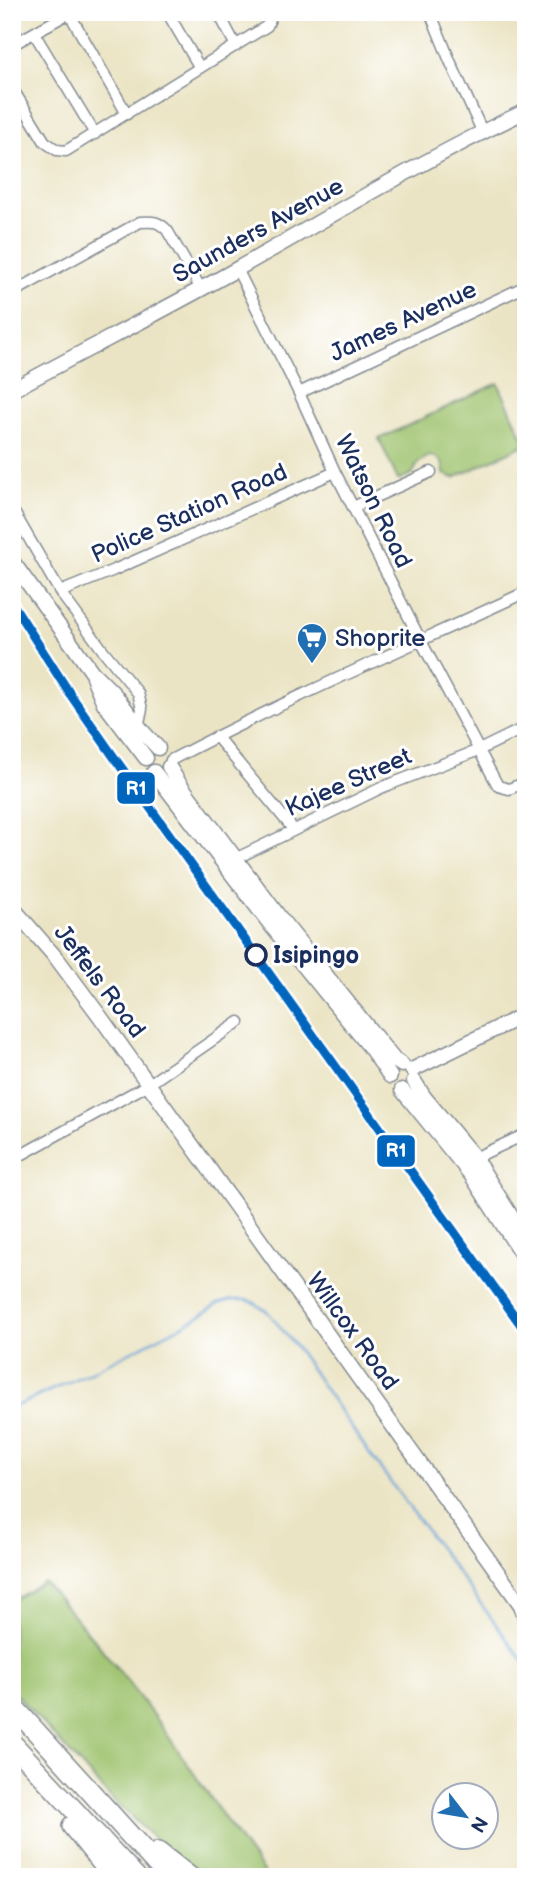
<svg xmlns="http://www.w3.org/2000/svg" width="538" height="1889" font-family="'Balsamiq Sans',sans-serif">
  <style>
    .green { fill: #9ec26d; stroke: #5c7866; stroke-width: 2 }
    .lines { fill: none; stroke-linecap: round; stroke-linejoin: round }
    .stream { stroke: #629ed2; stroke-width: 2.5 }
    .street-casing { stroke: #838a91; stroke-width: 13 }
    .secondary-casing { stroke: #838a91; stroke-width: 17 }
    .highway-casing { stroke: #838a91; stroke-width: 22 }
    .street { stroke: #fff; stroke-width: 10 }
    .secondary { stroke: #fff; stroke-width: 14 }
    .highway { stroke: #fff; stroke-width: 19 }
    .rail { stroke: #1b2f5e; stroke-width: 2.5; stroke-dasharray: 10 5; stroke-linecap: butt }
    .rail-1-casing { stroke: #fff; stroke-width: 14 }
    .rail-1 { stroke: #0065bd; stroke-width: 9 }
    .stop-dot { fill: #fff; stroke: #1b2f5e; stroke-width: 3.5 }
    .labels { text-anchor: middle; stroke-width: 6; stroke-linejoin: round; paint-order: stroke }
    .street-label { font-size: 24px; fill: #1b2f5e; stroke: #fff }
    .poi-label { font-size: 24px; fill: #1b2f5e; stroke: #fff; text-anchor: start }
    .stop-label { font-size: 24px; font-weight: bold; fill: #1b2f5e; stroke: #fff; text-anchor: start }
    .line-badge { stroke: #fff; stroke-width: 2.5 }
    .badge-label { font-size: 19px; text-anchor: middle; font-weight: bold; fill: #fff }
  </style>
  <rect width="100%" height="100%" fill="#fff"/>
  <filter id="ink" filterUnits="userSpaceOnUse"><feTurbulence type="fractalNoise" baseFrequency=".0143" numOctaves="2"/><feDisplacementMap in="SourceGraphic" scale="14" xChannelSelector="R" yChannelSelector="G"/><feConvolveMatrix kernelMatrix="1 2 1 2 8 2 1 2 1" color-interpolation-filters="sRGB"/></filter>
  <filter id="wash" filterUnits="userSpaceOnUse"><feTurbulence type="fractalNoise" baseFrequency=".00686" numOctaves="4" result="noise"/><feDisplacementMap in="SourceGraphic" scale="28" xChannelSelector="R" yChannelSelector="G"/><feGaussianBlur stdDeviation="1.57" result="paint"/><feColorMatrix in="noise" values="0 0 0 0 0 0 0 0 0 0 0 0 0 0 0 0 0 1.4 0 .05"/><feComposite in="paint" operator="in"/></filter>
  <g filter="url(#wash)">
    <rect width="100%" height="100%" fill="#ebe4c4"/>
    <path class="green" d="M 498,383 L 526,444 L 454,478 L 444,474 C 444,464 440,456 429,456 L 419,462 L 412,474 L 398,480 L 379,439 Z
      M 44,1582 C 82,1624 119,1669 153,1715 C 192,1768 226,1824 267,1877 L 202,1877 L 156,1840 L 113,1800 L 12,1690 L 12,1601 Z"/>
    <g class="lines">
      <path class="stream" d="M 12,1408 L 93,1371 L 195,1319 L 218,1304 L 231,1300 L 247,1300 L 255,1303 L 268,1312 L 296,1347 L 369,1453 L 526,1665"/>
    </g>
  </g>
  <g filter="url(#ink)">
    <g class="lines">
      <g class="street-casing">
        <path id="street" d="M 167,12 L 200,68
          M 218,12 L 236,46
          M 430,12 L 450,61 L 482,131
          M 69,13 L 127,114
          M 34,33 L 95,134
          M 12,45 L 71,12
          M 12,88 L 45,142 L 57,150 L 66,151 L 267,26 L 270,19 L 266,12
          M 237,269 L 299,393 L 335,472 L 421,641 L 498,786 L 509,789 L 526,782
          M 12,293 L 140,222 C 153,221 158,221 167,230 L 201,289
          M 299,393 L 526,286
          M 353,507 L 431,472
          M 12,509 L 60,592 L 102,649 L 138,693 L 142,709 L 138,727
          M 60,592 L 114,570 L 335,472
          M 216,736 L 294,830
          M 171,760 C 287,699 408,647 526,592
          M 237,858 L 383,787 L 479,750 L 526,727
          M 12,1160 L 149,1084 L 239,1022
          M 468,1161 L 526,1134"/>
      </g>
      <g class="secondary-casing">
        <path id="secondary" d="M 12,390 C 87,349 163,311 237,269 C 333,215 426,158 526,111
          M 12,561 L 92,672 L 114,694 L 144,733 L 158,748
          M 93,677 L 104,703 L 146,758
          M 169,767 L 179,783 L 283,922 L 394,1060 L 402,1065
          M 154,772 L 274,929 L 369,1046 L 390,1076
          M 12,907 L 58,960 L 99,1015 L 521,1605 L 526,1620
          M 412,1070 L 526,1014
          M 414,1081 L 424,1097 L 474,1157 L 526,1240
          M 402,1090 L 472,1176 L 526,1261"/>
      </g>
      <g class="highway-casing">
        <path id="highway" d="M 12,1705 L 168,1877
          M 12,1743 L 136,1877
          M 72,1826 L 113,1877
          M 158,1852 L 190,1877"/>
      </g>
      <use href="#street" class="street"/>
      <use href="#secondary" class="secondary"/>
      <use href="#highway" class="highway"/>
      <path class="rail" d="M 12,649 L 14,651"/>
      <g class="rail-1-casing">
        <path id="rail-1" d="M 12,603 L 70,694 L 116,760 L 526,1332"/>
      </g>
      <use href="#rail-1" class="rail-1"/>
    </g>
  </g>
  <defs>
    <g id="supermarket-pin" transform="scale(1.575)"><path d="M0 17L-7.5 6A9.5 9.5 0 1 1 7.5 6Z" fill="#1f6fb2" stroke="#fff"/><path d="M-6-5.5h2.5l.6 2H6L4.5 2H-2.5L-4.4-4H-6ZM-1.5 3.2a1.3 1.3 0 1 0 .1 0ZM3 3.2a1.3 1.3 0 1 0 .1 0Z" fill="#fff"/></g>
  </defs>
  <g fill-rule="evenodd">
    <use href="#supermarket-pin" x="312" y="638"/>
  </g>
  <circle class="stop-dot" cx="256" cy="955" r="10"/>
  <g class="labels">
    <g class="street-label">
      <text transform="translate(258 230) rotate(-29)" y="8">Saunders Avenue</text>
      <text transform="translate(403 321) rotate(-25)" y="8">James Avenue</text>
      <text transform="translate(374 501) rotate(64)" y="8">Watson Road</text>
      <text transform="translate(189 513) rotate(-24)" y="8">Police Station Road</text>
      <text transform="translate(348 782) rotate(-24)" y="8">Kajee Street</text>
      <text transform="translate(100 981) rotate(53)" y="8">Jeffels Road</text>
      <text transform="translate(353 1331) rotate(54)" y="8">Willcox Road</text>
    </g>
    <g class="poi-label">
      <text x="335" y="646">Shoprite</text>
    </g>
    <g class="stop-label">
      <text x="273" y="963">Isipingo</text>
    </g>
  </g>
  <g class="line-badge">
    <rect x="116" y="771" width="40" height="34" rx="7" fill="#0065bd"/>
    <rect x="376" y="1134" width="40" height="34" rx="7" fill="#0065bd"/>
  </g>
  <g class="badge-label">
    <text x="136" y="795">R1</text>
    <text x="396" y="1157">R1</text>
  </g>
  <rect width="538" height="1889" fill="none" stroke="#fff" stroke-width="42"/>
  <g transform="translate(465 1816) rotate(121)"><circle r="33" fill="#ffffff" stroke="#a4acbf" stroke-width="2"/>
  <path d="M0-5L12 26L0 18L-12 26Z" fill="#1f6fb2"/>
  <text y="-10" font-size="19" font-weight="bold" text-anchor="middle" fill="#1b2f5e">N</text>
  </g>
</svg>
